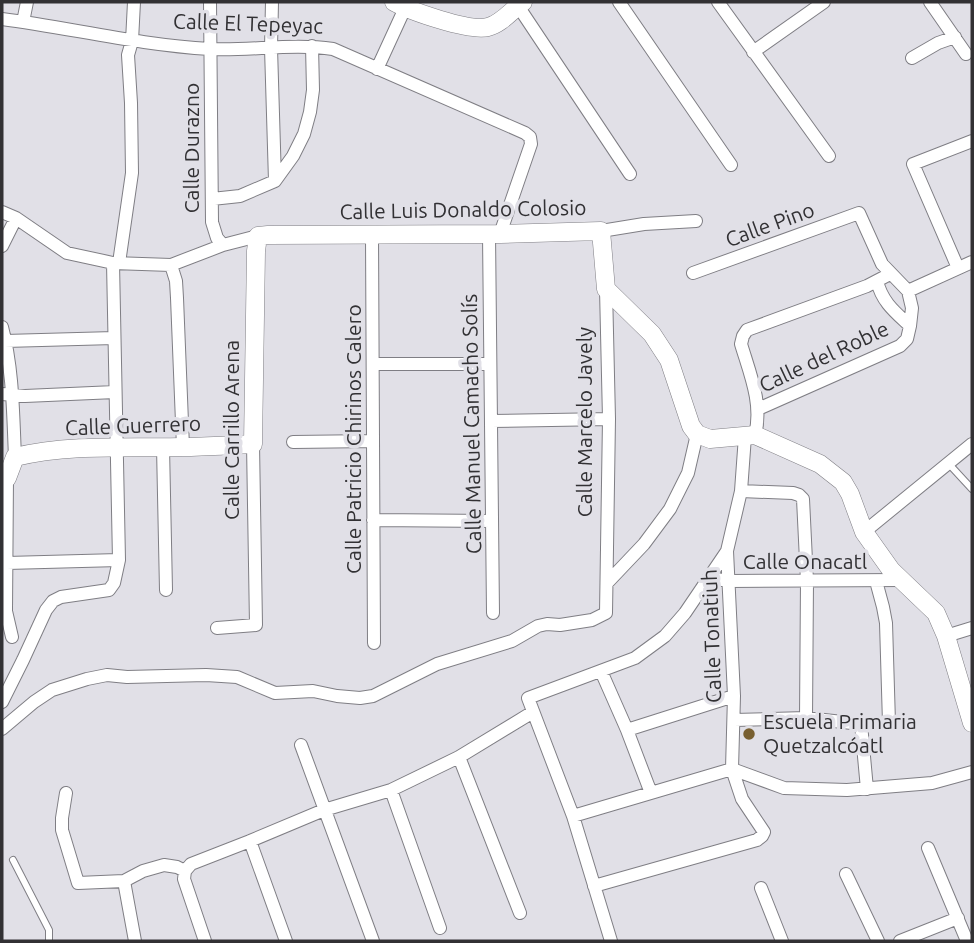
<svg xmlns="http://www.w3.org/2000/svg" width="974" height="943" font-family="Ubuntu,sans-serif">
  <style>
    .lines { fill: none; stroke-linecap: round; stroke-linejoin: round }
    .lane-casing { stroke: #7f7e84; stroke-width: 8 }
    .street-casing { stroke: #7f7e84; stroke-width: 14 }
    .secondary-casing { stroke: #7f7e84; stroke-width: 19 }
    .lane { stroke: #fff; stroke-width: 6 }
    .street { stroke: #fff; stroke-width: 12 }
    .secondary { stroke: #fff; stroke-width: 18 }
    .poi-dot { fill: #785f30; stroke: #e1e0e7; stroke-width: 2.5 }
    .labels { text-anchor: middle; stroke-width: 7; stroke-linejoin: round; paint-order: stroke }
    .street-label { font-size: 21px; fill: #323134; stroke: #e1e0e7 }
    .poi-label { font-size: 21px; fill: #323134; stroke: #e1e0e7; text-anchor: start }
  </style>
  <rect width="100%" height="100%" fill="#e1e0e7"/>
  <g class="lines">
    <g class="lane-casing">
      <path id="lane" d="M 948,463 L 972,489
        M 13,860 L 49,930 L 49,941"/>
    </g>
    <g class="street-casing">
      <path id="street" d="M 210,2 L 212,222 L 217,238 L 223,245
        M 272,2 L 271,48 L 275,181
        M 619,2 L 731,165
        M 718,2 L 829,156
        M 930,2 L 966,54
        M 518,6 L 630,174
        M 2,19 C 71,28 139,45 210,49 C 251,51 293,43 333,49 L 525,133 L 530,137 L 531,144 L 500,234
        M 23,22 L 27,2
        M 753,52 L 824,2
        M 912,58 L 938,43 L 955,37
        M 377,69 L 405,8
        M 212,199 L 240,196 L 275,181 L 293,156 L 304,134 L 310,112 L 313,90 L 312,46
        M 2,212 L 16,218 L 67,253 L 113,263 L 171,265 L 223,245 L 258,236
        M 601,231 L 644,224 L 696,221
        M 489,234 L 493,613
        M 372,235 L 374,643
        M 2,246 L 16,218
        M 119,263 L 132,173 L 131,103 L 128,55 L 132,41 L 134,2
        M 171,265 L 176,281 L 177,298 L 183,447
        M 958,268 L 913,164 L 972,141
        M 693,273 L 859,213 L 882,264 L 908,291 L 912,308 L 910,326 L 907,339 L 900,346 L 758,409
        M 877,281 C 882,302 895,312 910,326
        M 908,291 L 972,262
        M 2,327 C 13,369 13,413 15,457
        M 5,341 L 114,338
        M 373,364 L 490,364
        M 2,394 L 25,396 L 115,392
        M 491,421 L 609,419
        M 755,435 C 763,404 750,374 741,344 L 743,336 L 747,330 L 867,286 L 890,274
        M 293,442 L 373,441
        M 163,447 L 166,590
        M 7,478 L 6,611 L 12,637
        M 741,491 L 793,493 L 799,495 L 803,499 L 807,581 L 806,718
        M 373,520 L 492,521
        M 864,532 L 972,444
        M 7,563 L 119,560
        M 709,578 L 729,581 L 902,580
        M 607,583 L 644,544 L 670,509 L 688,473 L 697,434
        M 217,628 L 256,625 L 253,444
        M 946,636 L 972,628
        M 601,671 L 627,730 L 651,793
        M 2,702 L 23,660 L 46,610 L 53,601 L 61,597 L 109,590 L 114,583 L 119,560 L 113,263
        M 734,720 L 806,718 L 861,724 L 889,723 L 886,623 L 883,607 L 876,581
        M 861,724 L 867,789
        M 2,729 L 34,702 L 52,690 L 87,679 L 107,675 L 127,677 L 206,675 L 237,677 L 275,693 L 313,691 L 337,696 L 360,698 L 373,696 L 437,664 L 512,641 L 538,626 L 547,624 L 560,625 L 592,620 L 606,613 L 609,419 L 606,289
        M 627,730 L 734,696
        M 301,745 L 373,941
        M 459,757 L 520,913
        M 732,769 L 784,788 L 847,790 L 932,783 L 972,772
        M 391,790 L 440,928
        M 66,793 L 62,818 L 62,830 L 78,883 L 124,881 L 143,871 L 164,865 L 177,867 L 185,871
        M 573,816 L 732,769
        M 250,841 L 286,941
        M 928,848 L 967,941
        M 846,874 L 878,941
        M 124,881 L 135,941
        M 594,886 L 757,840 L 762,836 L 764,832 L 742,799 L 732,769 L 734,696 L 727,551
        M 761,888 L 782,941
        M 205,941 L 184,879 L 185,871 L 191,864 L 250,841 L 324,810 L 391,790 L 459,757 L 533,712
        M 611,941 L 573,816 L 528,698 L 635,658 L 665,636 L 685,613 L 727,551 L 741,491 L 745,436
        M 900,941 L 958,918"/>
    </g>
    <g class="secondary-casing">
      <path id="secondary" d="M 394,2 C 410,11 470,32 488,27 C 501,24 512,10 523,2
        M 2,477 L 7,478 L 15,457 C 69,444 127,448 182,447 C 206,447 229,445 253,444 L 256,251 L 258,236 L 268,235 L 500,234 L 601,231 L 606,289 L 652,334 L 669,360 L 691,426 L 697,434 L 710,439 L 755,435 L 820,464 L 843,482 L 850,494 L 864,532 L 891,570 L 936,613 L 946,636 L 972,723"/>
    </g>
    <use href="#lane" class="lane"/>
    <use href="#street" class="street"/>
    <use href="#secondary" class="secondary"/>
  </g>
  <circle class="poi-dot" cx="749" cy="734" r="7"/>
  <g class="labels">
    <g class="street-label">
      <text transform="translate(248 24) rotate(2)" y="7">Calle El Tepeyac</text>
      <text transform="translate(192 148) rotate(-90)" y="7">Calle Durazno</text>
      <text transform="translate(463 210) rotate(-1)" y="7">Calle Luis Donaldo Colosio</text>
      <text transform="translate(770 225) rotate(-20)" y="7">Calle Pino</text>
      <text transform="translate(824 357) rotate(-25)" y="7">Calle del Roble</text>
      <text transform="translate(585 422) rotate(-90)" y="7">Calle Marcelo Javely</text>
      <text transform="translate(472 424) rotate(-91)" y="7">Calle Manuel Camacho Solís</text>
      <text transform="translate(133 426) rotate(-2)" y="7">Calle Guerrero</text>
      <text transform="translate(232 430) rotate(-90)" y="7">Calle Carrillo Arena</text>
      <text transform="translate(354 439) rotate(-90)" y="7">Calle Patricio Chirinos Calero</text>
      <text x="805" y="569">Calle Onacatl</text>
      <text transform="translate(712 636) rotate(-92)" y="7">Calle Tonatiuh</text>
    </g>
    <g class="poi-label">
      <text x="763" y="729">Escuela Primaria<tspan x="763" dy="24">Quetzalcóatl</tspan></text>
    </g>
  </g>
  <rect width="974" height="943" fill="none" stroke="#323134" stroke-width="7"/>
</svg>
